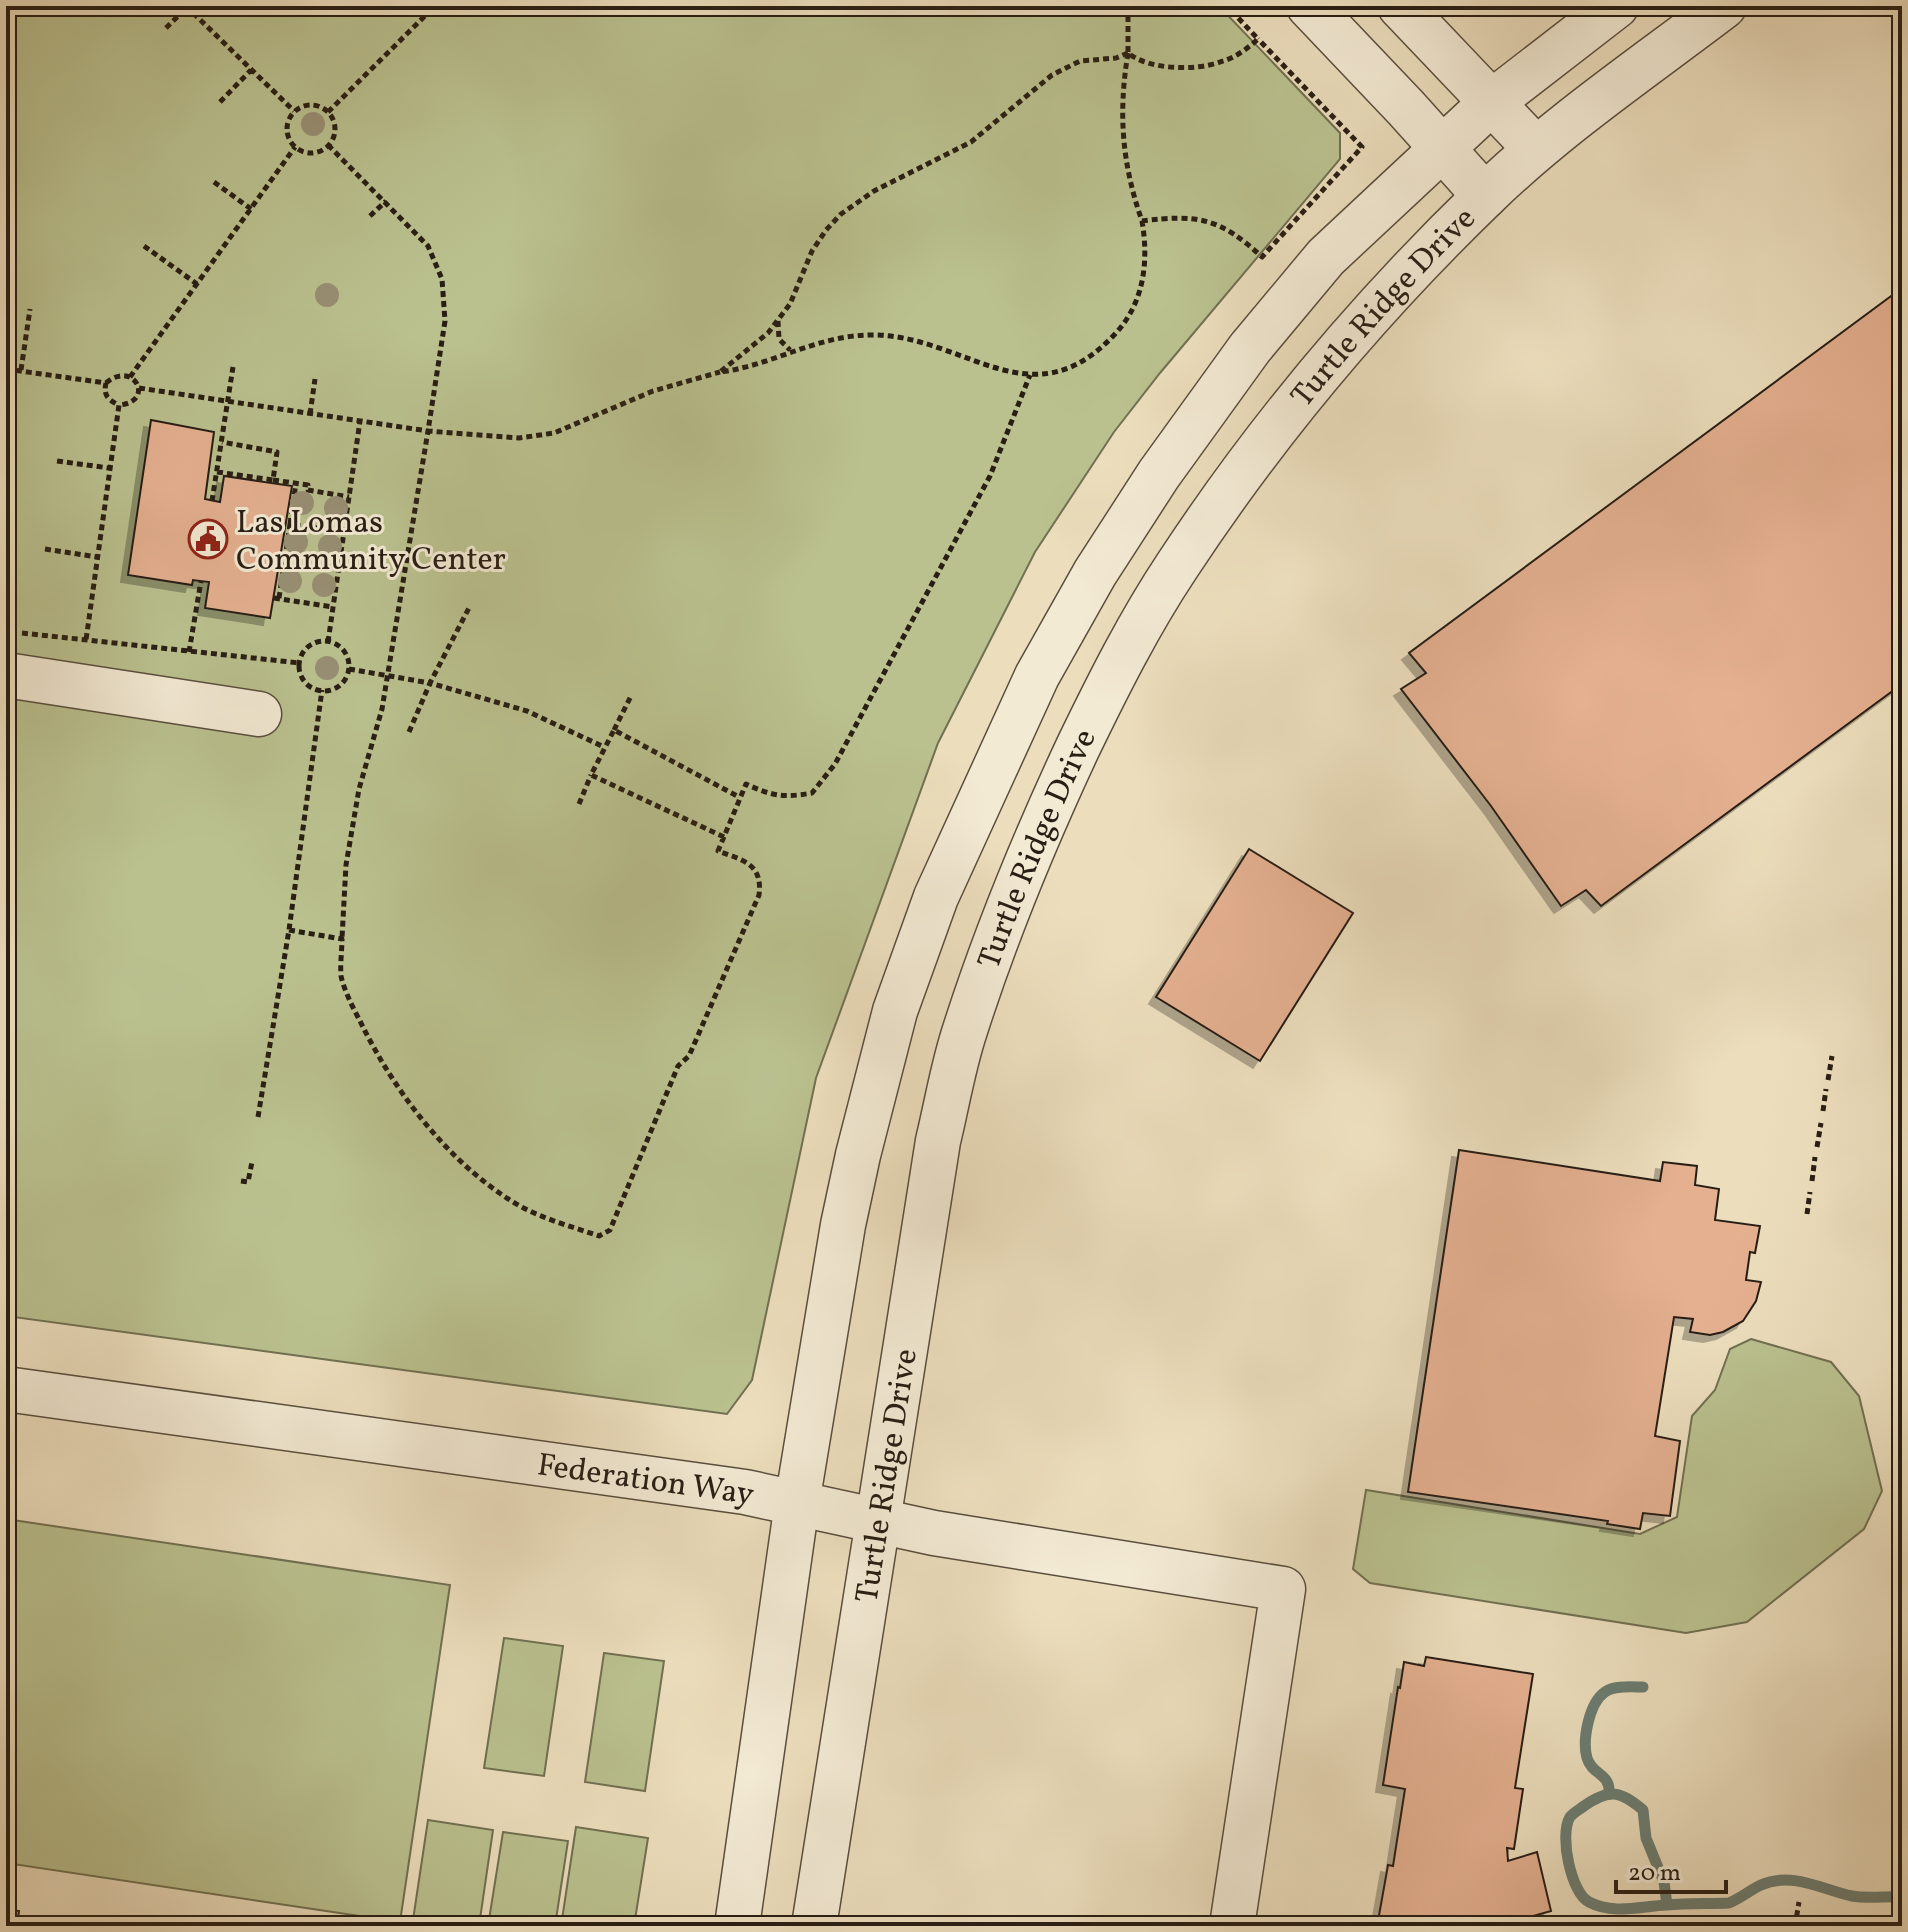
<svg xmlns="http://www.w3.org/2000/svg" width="1908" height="1932" font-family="Vollkorn,serif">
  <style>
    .green { fill: #bac18f; stroke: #717052; stroke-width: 2 }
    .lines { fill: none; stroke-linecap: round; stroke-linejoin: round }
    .stream { stroke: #6c7d72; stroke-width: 11 }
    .building { fill: #e4b090; stroke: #281e14; stroke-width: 2; filter: url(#shadow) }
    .minor-casing { stroke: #594e3e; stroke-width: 47 }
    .path { stroke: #281e14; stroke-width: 5; stroke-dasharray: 6 4; stroke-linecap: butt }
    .minor { stroke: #f3ead4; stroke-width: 44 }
    .tree { fill: #988f74 }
    .labels { text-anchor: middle; stroke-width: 6; stroke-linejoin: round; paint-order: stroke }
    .street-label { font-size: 32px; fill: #281e14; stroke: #f3ead4 }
    .poi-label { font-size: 32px; fill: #281e14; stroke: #f3ead4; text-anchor: start }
  </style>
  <defs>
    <filter id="shadow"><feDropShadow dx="-7" dy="7" stdDeviation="0" flood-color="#0004"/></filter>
  </defs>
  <rect width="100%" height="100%" fill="#ecdebd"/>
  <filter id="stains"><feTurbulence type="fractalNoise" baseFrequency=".0025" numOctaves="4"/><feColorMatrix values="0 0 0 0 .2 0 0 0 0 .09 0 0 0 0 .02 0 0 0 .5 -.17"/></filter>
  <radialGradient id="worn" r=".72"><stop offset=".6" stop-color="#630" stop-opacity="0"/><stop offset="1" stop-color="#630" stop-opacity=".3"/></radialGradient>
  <path class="green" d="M 6,6 L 1219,6 L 1340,133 L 1340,159 L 1160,373 L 1114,432 L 1035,552 L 938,743 L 816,1078 L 752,1380 L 727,1414 L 6,1316 Z
    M 1751,1339 L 1831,1362 L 1859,1396 L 1882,1491 L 1864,1529 L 1747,1622 L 1686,1633 L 1370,1583 L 1353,1569 L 1366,1490 L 1640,1534 L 1677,1517 L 1692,1416 L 1715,1390 L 1730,1349 Z
    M 6,1519 L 450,1585 L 400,1922 L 6,1863 Z
    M 504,1638 L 563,1646 L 544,1776 L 484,1768 Z
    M 604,1653 L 664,1661 L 645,1791 L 585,1782 Z
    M 428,1820 L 493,1830 L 479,1926 L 451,1926 L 413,1920 Z
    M 576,1827 L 648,1838 L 634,1926 L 561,1926 Z
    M 503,1832 L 568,1841 L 555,1926 L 488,1926 Z"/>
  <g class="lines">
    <path class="stream" d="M 1609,1792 C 1610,1773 1592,1775 1587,1758 C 1582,1740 1589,1703 1605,1692 C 1614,1685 1632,1687 1643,1687
      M 1667,1905 L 1664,1882 L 1646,1838 L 1643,1810 C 1620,1791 1610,1788 1584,1806 C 1580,1809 1573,1813 1570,1817 C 1559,1835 1571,1893 1589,1902 C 1614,1915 1641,1906 1667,1905 C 1688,1903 1708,1904 1729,1903 C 1741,1898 1750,1890 1761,1885 C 1792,1871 1823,1890 1852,1896 C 1868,1899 1886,1896 1902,1897"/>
  </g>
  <path class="building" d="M 1902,288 L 1902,684 L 1601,906 L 1586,890 L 1561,906 L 1491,806 L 1401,689 L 1426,673 L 1409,653 Z
    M 151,420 L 214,432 L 205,499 L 220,502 L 224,476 L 292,486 L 270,618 L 205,608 L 209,582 L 193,580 L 192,585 L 128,575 Z
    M 1249,849 L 1353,913 L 1260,1061 L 1156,997 Z
    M 1459,1150 L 1660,1181 L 1663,1162 L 1697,1166 L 1695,1185 L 1719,1189 L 1715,1220 L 1760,1226 L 1755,1253 L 1750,1252 L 1746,1280 L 1761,1282 L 1756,1301 L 1743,1321 L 1723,1332 L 1710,1335 L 1690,1332 L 1693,1319 L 1674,1317 L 1655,1436 L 1680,1441 L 1670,1516 L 1643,1513 L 1640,1529 L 1607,1524 L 1608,1521 L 1408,1492 Z
    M 1426,1657 L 1533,1674 L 1515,1788 L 1523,1789 L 1514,1849 L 1507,1848 L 1508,1861 L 1537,1852 L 1551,1911 L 1497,1926 L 1397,1926 L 1378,1921 L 1388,1865 L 1393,1866 L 1405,1789 L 1383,1785 L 1398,1687 L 1400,1688 L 1404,1662 L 1424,1666 Z
    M 6,1909 L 19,1911 L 17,1926 L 6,1926 Z"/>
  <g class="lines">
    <g class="minor-casing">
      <g id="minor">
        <path d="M 1309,6 L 1406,108 L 1485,196"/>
        <path d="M 1400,6 L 1536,149"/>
        <path d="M 6,675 L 259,714"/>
        <path id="s1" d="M 6,1389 L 745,1492 L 934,1533 L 1283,1589 L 1232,1926"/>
        <path d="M 737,1926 L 797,1503 L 843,1225 L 858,1155 L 895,1011 L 936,897 L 1037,676 L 1095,573 L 1159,474 L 1250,348 L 1326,257 L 1492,102 L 1616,6"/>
        <path id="s2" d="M 814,1926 L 938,1141 C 947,1104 953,1066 965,1030 C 996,933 1035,839 1078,747 C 1108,685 1139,623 1177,566 C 1265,432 1369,308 1485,196 C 1558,125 1644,67 1724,6"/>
      </g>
    </g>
    <path class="path" d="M 186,6 L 294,111
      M 1128,6 L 1128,53 C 1149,70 1195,71 1220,62 C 1235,58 1247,49 1258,39 L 1227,6
      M 166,28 L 187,7
      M 1128,53 L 1116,58 L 1080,61 L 1052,75 L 971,142 L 874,191 L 841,214 L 826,230 L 812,251 L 790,304 L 768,333 L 720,372 C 775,365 819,333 878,335 C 969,339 1033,422 1115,334 C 1144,303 1149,262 1142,221
      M 1128,53 C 1118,113 1122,164 1142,221 C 1198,214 1220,218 1262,257 L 1362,147 L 1258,39
      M 220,102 L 251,70
      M287 129a24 24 0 1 1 48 0a24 24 0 1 1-48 0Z
      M 328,112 L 435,6
      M 328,145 L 428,246 L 442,279 L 445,321 L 428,431 L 519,438 L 554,433 L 653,391 L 720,372
      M 214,182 L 251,209
      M 370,216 L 386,201
      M 144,246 L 197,284
      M 778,321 L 779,339 L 790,350
      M 6,369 L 106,383 C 103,395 108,400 119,405 L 86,640
      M 21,370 L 30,309
      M 130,377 L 295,147
      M 106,383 C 134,359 156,402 119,405
      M 139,388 L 428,431 L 382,709 L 359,789 L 346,865 L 342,938
      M 310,414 L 315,379
      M 57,461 L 109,468
      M 217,472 L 273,480 L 277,452 L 222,442
      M 273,480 L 308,485 L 308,490 L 349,497
      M 212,501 L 233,367
      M 290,524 L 296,483
      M 45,549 L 97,557
      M 285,559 L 290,524 L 344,532
      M 274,598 L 333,607
      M 279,598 L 285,559 L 338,568
      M 22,633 L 300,663
      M299 666a25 25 0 1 1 50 0a25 25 0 1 1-50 0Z
      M 328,642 L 360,421
      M 189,652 L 201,581
      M 349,669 L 430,683 L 470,606
      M 614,730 L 631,696
      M 409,732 L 430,683 L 527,711 L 604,747
      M 579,804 L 591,775
      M 724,837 L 591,775 L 614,730 L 739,797
      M 289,930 L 342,939 C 342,950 340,964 341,976 C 344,990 353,1008 360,1021 C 394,1091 446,1160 513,1202 C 539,1218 570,1226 599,1236 L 610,1230 L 678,1066 L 689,1056 L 759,895 C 763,864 743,860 718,851 L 746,784 C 772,796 783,798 812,793 L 835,764 L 990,476 L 1030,375
      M 1828,1080 L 1832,1056
      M 1823,1111 L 1826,1089
      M 258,1117 L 289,930 L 322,690
      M 1817,1147 L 1821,1123
      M 241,1181 L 248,1182 L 252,1162
      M 1812,1181 L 1815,1157
      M 1807,1214 L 1810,1192
      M 1795,1926 L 1799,1902"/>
    <use href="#minor" class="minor"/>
  </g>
  <g class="tree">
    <circle cx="313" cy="124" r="12"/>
    <circle cx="327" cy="295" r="12"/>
    <circle cx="302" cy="503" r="12"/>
    <circle cx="336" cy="508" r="12"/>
    <circle cx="296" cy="542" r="12"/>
    <circle cx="330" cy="546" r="12"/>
    <circle cx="290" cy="581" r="12"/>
    <circle cx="324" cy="585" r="12"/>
    <circle cx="327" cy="668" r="12"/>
  </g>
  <defs>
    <g id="civic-ring" transform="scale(2)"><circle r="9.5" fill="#f3ead4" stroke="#8f2418" stroke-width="1.5"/><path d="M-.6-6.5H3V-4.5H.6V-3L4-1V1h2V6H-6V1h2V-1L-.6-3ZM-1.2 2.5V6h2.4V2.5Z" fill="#8f2418"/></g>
  </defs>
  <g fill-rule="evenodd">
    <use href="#civic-ring" x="208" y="539"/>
  </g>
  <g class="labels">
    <g class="street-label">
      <text dy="11" stroke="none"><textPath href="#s2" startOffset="1752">Turtle Ridge Drive</textPath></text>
      <text dy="11" stroke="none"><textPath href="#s2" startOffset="1104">Turtle Ridge Drive</textPath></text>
      <text dy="11" stroke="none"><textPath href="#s2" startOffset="456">Turtle Ridge Drive</textPath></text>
      <text dy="11" stroke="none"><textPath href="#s1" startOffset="646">Federation Way</textPath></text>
    </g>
    <g class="poi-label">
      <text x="236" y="532">Las Lomas<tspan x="236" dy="37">Community Center</tspan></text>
    </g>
  </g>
  <rect width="1908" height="1932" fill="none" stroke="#ecdebd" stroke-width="32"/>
  <rect x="8" y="8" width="1892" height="1916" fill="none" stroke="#281e14" stroke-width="4"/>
  <rect x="16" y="16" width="1876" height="1900" fill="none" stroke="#281e14" stroke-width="2"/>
  <path d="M1616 1880v12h110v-12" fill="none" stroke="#281e14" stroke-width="4"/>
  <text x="1628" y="1880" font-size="24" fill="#281e14" stroke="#f3ead4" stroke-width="6" paint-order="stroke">20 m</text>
  <rect width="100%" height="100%" filter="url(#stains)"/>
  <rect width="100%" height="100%" fill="url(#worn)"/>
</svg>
